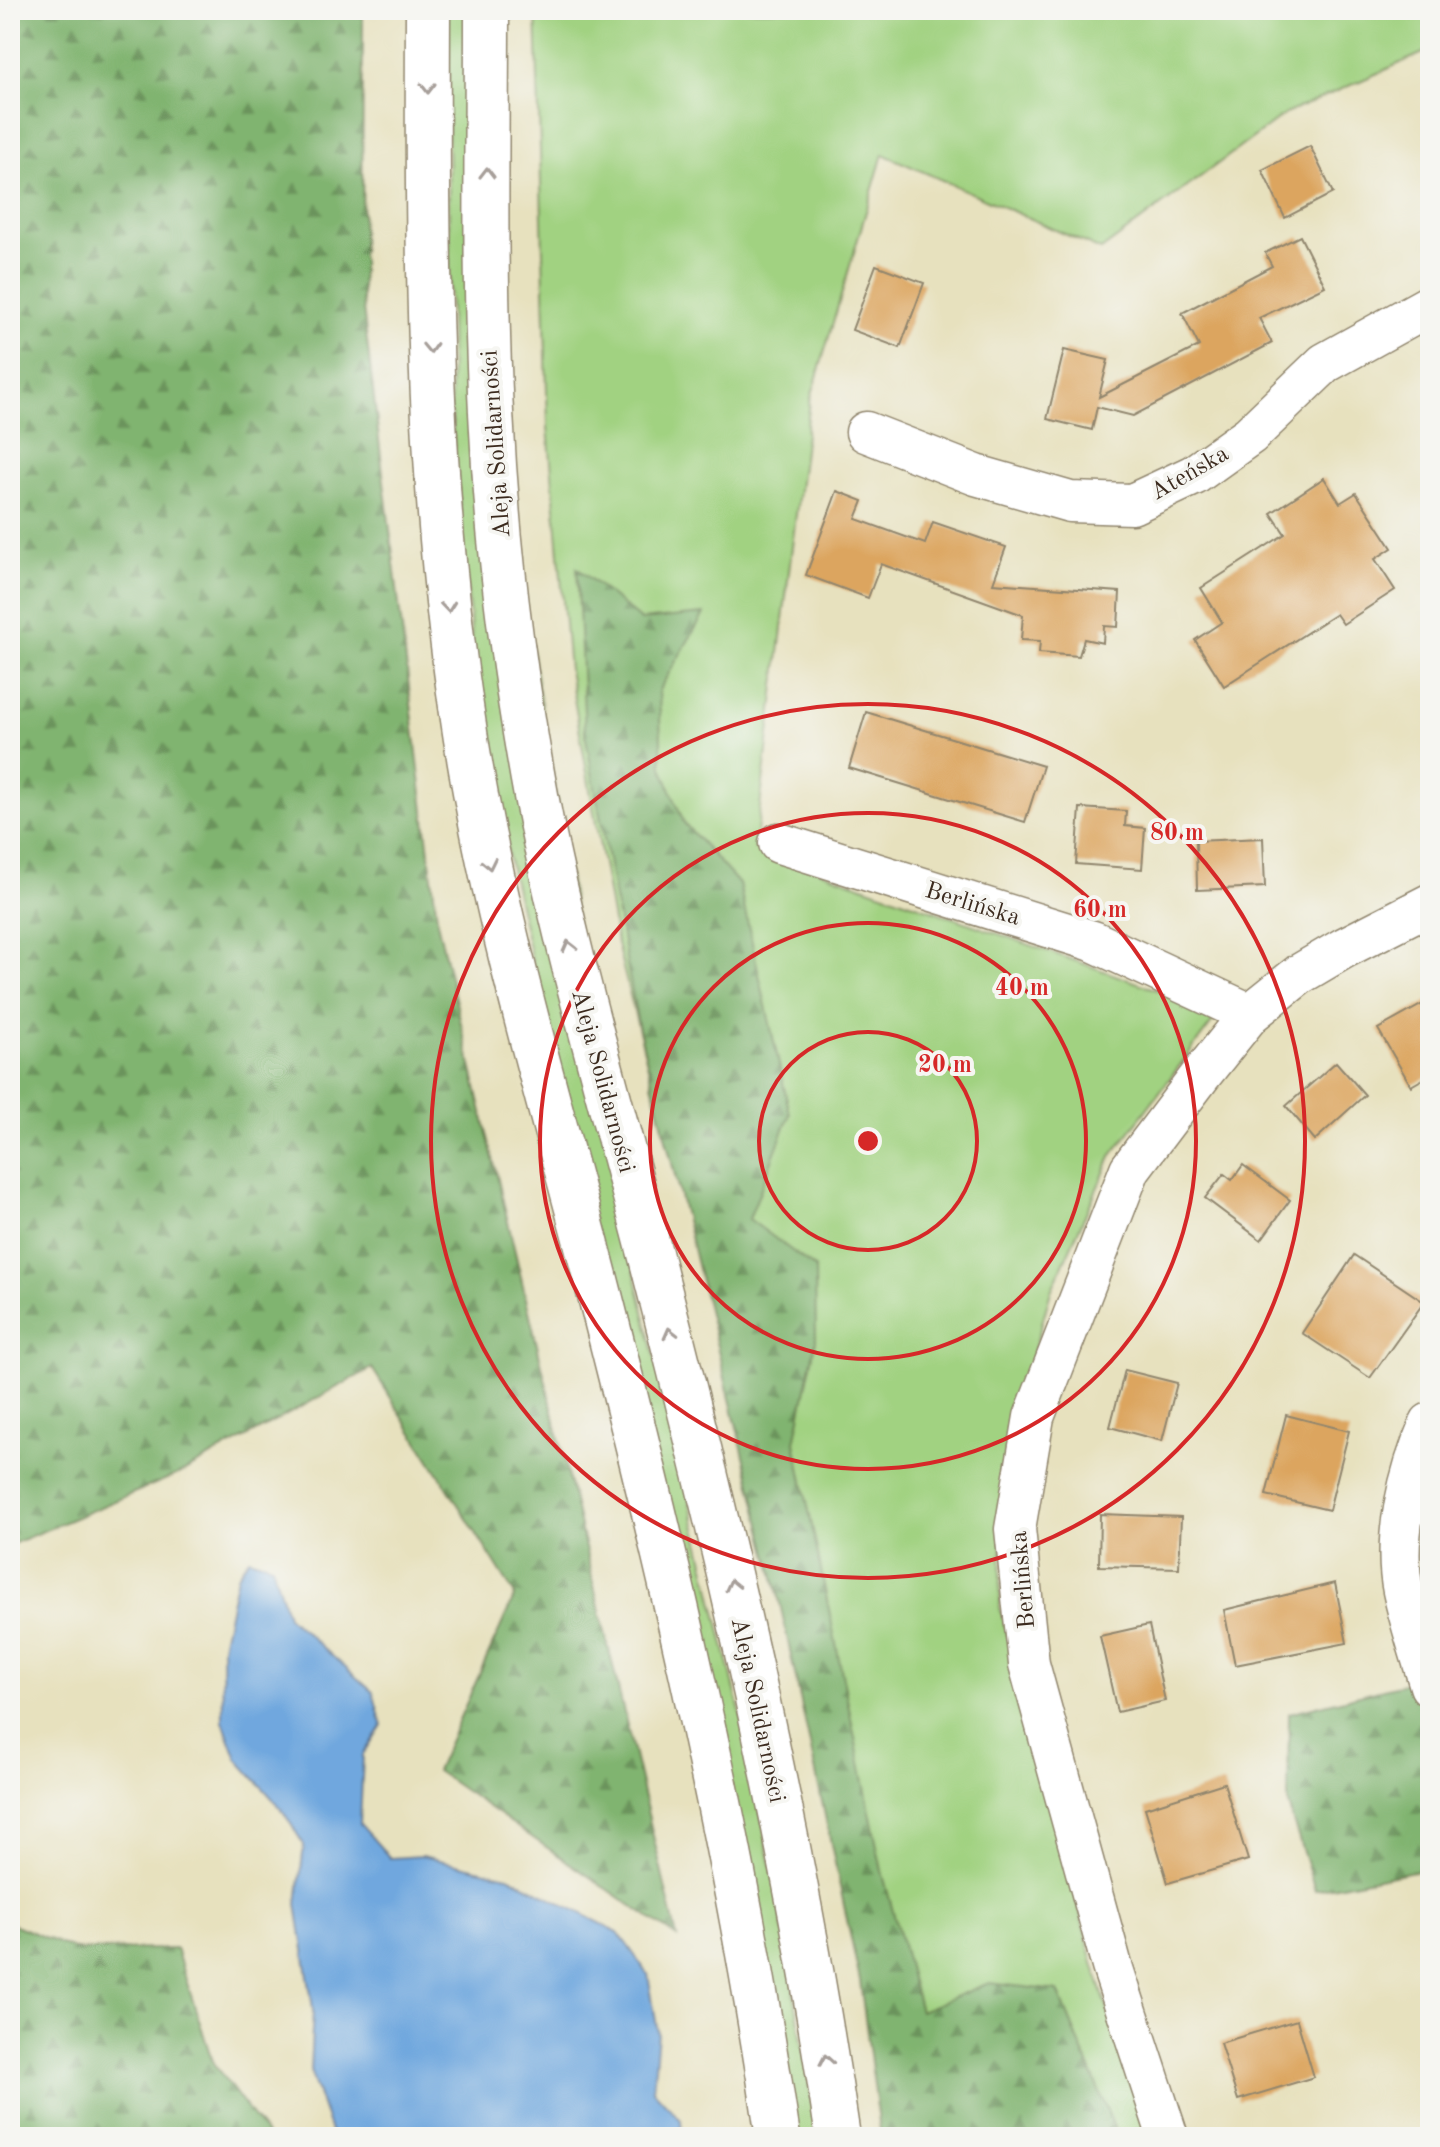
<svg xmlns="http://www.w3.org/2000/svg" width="1440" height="2147" font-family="'Old Standard TT',serif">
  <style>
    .grass { fill: #a1d281; stroke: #6e7e50; stroke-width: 2 }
    .forest { fill: url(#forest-firs); stroke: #5e6f46; stroke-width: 2 }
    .water { fill: #6fa7de; stroke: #55687e; stroke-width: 2 }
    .building { fill: #dca55f }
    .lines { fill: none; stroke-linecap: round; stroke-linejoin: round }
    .minor-casing { stroke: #91866e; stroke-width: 43 }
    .secondary-casing { stroke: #91866e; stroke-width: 47 }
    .minor { stroke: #fff; stroke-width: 40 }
    .secondary { stroke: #fff; stroke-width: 44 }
    .oneway { stroke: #a79f9a }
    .ring { fill: none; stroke: #d62828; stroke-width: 4 }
    .labels { text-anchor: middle; stroke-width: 8; stroke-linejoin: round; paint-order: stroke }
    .street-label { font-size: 24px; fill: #3b2a1e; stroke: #f6f6f2 }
    .centre { fill: #d62828; stroke: #f6f6f2; stroke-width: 4 }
    .ring-label { font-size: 24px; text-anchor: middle; font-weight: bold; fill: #d62828; stroke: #f6f6f2; stroke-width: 8; stroke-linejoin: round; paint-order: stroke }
  </style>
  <defs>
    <pattern id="forest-firs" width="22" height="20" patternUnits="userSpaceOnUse" patternTransform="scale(2)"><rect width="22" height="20" fill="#80b46f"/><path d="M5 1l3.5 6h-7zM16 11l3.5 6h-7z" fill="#6a935b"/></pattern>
  </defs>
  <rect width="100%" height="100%" fill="#f6f6f2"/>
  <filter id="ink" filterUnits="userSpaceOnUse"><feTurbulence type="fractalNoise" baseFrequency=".0125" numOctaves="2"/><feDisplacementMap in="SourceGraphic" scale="16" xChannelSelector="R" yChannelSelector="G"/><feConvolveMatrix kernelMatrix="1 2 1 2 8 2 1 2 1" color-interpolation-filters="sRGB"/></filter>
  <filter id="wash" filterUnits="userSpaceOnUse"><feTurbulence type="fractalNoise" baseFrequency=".006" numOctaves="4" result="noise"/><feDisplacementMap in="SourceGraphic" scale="32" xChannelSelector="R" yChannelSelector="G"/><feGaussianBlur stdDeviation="1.8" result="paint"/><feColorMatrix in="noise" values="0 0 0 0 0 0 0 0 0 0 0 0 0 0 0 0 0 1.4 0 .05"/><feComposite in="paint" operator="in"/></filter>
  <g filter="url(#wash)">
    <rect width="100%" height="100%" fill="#e7e1be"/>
    <path class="grass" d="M 447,10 L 467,10 L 467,251 L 632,1262 L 742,1720 L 781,1915 L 818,2137 L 798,2137 L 510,864 L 474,662 L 451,409 Z
      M 536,10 L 1430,10 L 1430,50 L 1285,114 L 1101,250 L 883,154 L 810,401 L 755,848 L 1220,1012 L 1112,1155 L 1051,1291 L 1005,1452 L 1000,1607 L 1093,1963 L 1148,2137 L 918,2137 L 617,944 L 569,670 L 548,427 Z"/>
    <path class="forest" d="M 10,10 L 363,10 L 362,300 L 438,926 L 677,1937 L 436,1771 L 515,1595 L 372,1368 L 181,1473 L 10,1545 Z
      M 577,568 L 641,620 L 704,614 L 659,690 L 662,767 L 684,823 L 739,884 L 790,1114 L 749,1219 L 815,1268 L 816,1340 L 795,1442 L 882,1871 L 920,2011 L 989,1983 L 1058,1991 L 1118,2137 L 881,2137 L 860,1981 L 778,1594 L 638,1025 L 585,733 Z
      M 1430,1677 L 1430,1868 L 1315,1890 L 1288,1805 L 1289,1713 Z
      M 10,1923 L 75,1950 L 176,1949 L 213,2063 L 268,2137 L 10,2137 Z"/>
    <path class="water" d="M 249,1558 L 272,1565 L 287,1616 L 373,1692 L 382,1725 L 363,1755 L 360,1824 L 390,1858 L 422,1856 L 508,1876 L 618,1932 L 648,1974 L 658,2033 L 653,2090 L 681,2120 L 682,2137 L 333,2137 L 310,2071 L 313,2009 L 297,1904 L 304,1845 L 281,1808 L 237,1759 L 223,1721 L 222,1646 L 237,1576 Z"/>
    <g id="blocks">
      <path class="building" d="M 1310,146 L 1333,193 L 1285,218 L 1262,170 Z
        M 1300,236 L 1325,286 L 1259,318 L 1272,343 L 1133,416 L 1097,407 L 1092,430 L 1047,419 L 1064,350 L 1108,360 L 1099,397 L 1199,346 L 1182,313 L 1272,266 L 1265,253 Z
        M 876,265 L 924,283 L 900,348 L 852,330 Z
        M 1324,478 L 1340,503 L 1356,493 L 1392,548 L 1375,559 L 1395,590 L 1343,624 L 1336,614 L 1224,686 L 1195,640 L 1222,622 L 1201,588 L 1285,534 L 1271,513 Z
        M 837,491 L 863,501 L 856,519 L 925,544 L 933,522 L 1006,547 L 993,583 L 1120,592 L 1118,627 L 1104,626 L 1103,643 L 1084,639 L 1079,656 L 1039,653 L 1040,641 L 1021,640 L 1023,615 L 881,564 L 868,598 L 806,575 Z
        M 866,712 L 1043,766 L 1025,822 L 849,768 Z
        M 1080,808 L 1126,811 L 1125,826 L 1145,828 L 1142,869 L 1076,864 Z
        M 1263,838 L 1265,887 L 1197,890 L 1196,841 Z
        M 1430,1000 L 1430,1075 L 1411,1086 L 1378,1029 Z
        M 1336,1062 L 1365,1095 L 1315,1140 L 1286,1106 Z
        M 1243,1165 L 1290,1200 L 1261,1240 L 1205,1198 L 1224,1174 L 1232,1180 Z
        M 1354,1255 L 1424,1302 L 1370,1378 L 1302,1333 Z
        M 1125,1370 L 1177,1383 L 1162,1441 L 1110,1427 Z
        M 1286,1415 L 1349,1431 L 1329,1510 L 1266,1495 Z
        M 1100,1514 L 1181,1517 L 1179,1568 L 1099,1566 Z
        M 1335,1583 L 1347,1643 L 1235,1665 L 1224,1610 Z
        M 1149,1625 L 1165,1701 L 1117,1712 L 1100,1636 Z
        M 1224,1783 L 1248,1860 L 1168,1883 L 1145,1808 Z
        M 1297,2020 L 1314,2077 L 1238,2100 L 1220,2043 Z"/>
    </g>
  </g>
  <g filter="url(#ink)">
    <use href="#blocks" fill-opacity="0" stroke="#91866e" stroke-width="2"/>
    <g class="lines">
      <g class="minor-casing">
        <path id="minor" d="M 866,432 L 976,475 L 1070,502 L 1132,504 L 1194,475 L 1250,435 L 1325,363 L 1430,305
          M 779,843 L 1093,941 L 1250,1014
          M 1430,1423 C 1409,1471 1392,1538 1403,1591 C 1410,1623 1421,1655 1430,1686
          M 1168,2137 L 1112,1966 L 1029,1664 L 1015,1529 L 1034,1417 L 1130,1169 L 1201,1075 L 1250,1014 L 1300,974 L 1344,948 L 1430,904"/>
      </g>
      <g class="secondary-casing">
        <path id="secondary" d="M 428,10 C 427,266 427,515 471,769 C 501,941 551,1107 595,1276 C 668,1560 736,1847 778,2137
          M 487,10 C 487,144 484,278 491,412 C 497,543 513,672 537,801 C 567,958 614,1111 653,1265 C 727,1553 795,1843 838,2137"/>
      </g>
      <use href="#minor" class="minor"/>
      <use href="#secondary" class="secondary"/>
    </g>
    <defs><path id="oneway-chevron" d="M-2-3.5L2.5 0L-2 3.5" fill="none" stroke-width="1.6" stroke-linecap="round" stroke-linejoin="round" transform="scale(2)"/></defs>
    <g class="oneway">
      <use href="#oneway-chevron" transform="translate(428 88) rotate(90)"/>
      <use href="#oneway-chevron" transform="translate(487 173) rotate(-90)"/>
      <use href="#oneway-chevron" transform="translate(430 348) rotate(88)"/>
      <use href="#oneway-chevron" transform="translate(448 607) rotate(84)"/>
      <use href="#oneway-chevron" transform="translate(489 864) rotate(78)"/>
      <use href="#oneway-chevron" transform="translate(569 946) rotate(-104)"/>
      <use href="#oneway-chevron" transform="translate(670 1333) rotate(-104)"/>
      <use href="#oneway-chevron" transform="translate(732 1585) rotate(-103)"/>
      <use href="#oneway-chevron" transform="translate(826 2060) rotate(-100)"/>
    </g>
  </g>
  <g class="ring">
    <circle cx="868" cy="1141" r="109"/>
    <circle cx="868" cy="1141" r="218"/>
    <circle cx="868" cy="1141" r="328"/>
    <circle cx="868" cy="1141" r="437"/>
  </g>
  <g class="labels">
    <g class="street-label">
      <text transform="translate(495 444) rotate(-94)" y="8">Aleja Solidarności</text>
      <text transform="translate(1189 472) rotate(-30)" y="8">Ateńska</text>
      <text transform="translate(973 903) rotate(17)" y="8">Berlińska</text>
      <text transform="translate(604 1081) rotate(75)" y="8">Aleja Solidarności</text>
      <text transform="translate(1022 1580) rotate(-95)" y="8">Berlińska</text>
      <text transform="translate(759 1710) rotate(78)" y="8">Aleja Solidarności</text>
    </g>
  </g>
  <circle cx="868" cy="1141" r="12" class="centre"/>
  <g class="ring-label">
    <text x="1177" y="840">80 m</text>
    <text x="1100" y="917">60 m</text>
    <text x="1022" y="995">40 m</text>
    <text x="945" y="1072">20 m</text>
  </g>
  <rect width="1440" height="2147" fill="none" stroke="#f6f6f2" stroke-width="40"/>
</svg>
